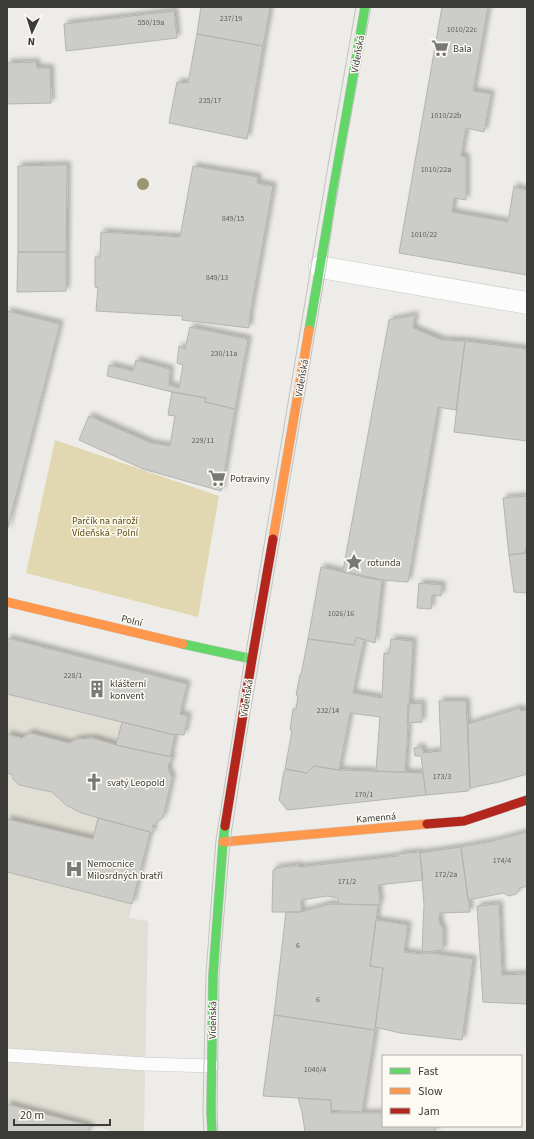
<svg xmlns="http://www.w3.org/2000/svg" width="534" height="1139" font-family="'Source Sans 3',sans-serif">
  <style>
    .built { fill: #e1dfd5 }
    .green { fill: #e1d8b1 }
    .building { fill: #ccccc9; stroke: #b5b4b2; filter: url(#shadow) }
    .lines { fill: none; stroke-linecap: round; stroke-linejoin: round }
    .lane-casing { stroke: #c9c9c6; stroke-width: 14 }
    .street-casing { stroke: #c9c9c6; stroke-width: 23 }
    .fast-casing { stroke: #c9c9c6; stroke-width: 10 }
    .slow-casing { stroke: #c9c9c6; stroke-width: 10 }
    .jam-casing { stroke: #c9c9c6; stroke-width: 10 }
    .lane { stroke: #fcfcfc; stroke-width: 13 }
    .street { stroke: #fcfcfc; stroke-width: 22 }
    .fast { stroke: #63d668; stroke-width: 9 }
    .slow { stroke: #ff974d; stroke-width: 9 }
    .jam { stroke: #b3261e; stroke-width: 9 }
    .tram { stroke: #c2c2c1; stroke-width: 1 }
    .tree { fill: #9d956e }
    .labels { text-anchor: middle; stroke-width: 3; stroke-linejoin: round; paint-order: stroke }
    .number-label { font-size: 8px; fill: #5f5f5c }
    .poi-label { font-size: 10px; fill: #3b3b38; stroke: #fcfaf3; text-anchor: start }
    .street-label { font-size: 10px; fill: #3b3b38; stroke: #fcfaf3 }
    .park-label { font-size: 10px; fill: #5c4e0a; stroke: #fcfaf3 }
  </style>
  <defs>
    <filter id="shadow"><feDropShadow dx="3.5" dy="-3.5" stdDeviation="2" flood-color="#0004"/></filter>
  </defs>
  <rect width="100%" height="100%" fill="#edece8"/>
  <path class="built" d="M 7,638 L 187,684 L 180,713 L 188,716 L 184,735 L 175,735 L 168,764 L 169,771 L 172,778 L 163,817 L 152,826 L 154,829 L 152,834 L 149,833 L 129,918 L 148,921 L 144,1132 L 115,1132 L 7,1104 Z"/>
  <path class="green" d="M 55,440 L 219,496 L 198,617 L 26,573 Z"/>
  <path class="building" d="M 201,7 L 270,7 L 263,46 L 197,34 Z
    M 442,7 L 488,7 L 473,91 L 491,94 L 484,132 L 466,128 L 461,156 L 466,157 L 466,200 L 454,198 L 452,212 L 508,222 L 514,186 L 516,186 L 516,188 L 527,190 L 527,275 L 399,253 Z
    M 174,11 L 177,38 L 66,51 L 64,24 Z
    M 197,34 L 263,46 L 247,139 L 169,123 L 177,82 L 188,83 Z
    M 36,62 L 37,68 L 50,68 L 51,103 L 7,104 L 7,63 Z
    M 67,165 L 66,252 L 18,252 L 18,166 Z
    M 193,166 L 258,177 L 257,183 L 273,186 L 250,314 L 249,328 L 182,320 L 183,316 L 96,311 L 98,288 L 95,287 L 95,257 L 100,257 L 101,232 L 180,237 Z
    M 18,252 L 66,252 L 66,291 L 17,292 Z
    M 7,311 L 60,324 L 7,531 Z
    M 415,315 L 413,328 L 442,340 L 465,341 L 456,410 L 438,407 L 408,582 L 382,580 L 343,571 L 389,320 Z
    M 190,327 L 248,339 L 235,409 L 205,402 L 206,398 L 172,392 L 107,376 L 109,365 L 133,371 L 136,360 L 170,369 L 169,385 L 179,388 L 183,365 L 177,363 L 179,346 L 185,349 Z
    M 465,341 L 527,349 L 527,441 L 454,432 Z
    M 172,392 L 206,398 L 205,402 L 235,409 L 221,491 L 143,469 L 79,440 L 89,416 L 151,443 L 170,446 L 175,416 L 168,415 Z
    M 527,496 L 527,547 L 526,547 L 525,553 L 509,555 L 503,498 Z
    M 526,547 L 527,547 L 527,593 L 514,592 L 509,555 L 525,553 Z
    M 321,567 L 368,578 L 382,580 L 375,643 L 356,637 L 354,645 L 308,639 Z
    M 419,583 L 442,585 L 441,596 L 432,595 L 431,609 L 417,608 Z
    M 356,637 L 364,640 L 353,693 L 382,698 L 384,653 L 389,654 L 391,639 L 413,641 L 405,772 L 376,771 L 380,717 L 350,713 L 339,770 L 314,766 L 307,773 L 285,769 L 292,731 L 290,730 L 293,709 L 296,709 L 298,696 L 296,695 L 300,675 L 301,675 L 308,639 L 354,645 Z
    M 7,638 L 187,684 L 180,714 L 188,716 L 184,735 L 175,734 L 175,735 L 7,694 Z
    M 439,701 L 466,701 L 470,788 L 468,791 L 426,795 L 421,756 L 415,756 L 414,748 L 422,747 L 423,753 L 441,751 Z
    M 422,703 L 422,722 L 407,723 L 408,704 Z
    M 520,708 L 521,711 L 527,709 L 527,774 L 499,782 L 470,788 L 468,724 Z
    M 122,722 L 175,735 L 170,757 L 116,745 Z
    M 30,733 L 69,743 L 77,739 L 93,738 L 116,745 L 172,757 L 171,762 L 168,764 L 169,771 L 172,778 L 163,817 L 152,826 L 154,829 L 152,834 L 150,832 L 81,813 L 66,805 L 52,792 L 19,785 L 13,779 L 13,775 L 7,773 L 7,734 L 22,738 Z
    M 314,766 L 339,770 L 423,773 L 426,795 L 287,810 L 279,800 L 284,771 L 286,771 L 286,769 L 307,773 Z
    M 98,818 L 150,832 L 132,904 L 7,872 L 7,819 L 93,839 Z
    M 527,832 L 527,886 L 520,888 L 516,894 L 509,896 L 503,893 L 468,900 L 461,847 L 493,841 Z
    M 461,847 L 470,912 L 440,913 L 439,922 L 443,929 L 443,950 L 422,952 L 424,905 L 420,853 Z
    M 420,852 L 423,880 L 378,885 L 380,904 L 378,905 L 339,904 L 338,898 L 327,896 L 301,900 L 301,912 L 272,912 L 273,870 L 275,870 L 275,868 L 299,865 L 299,867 L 398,856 L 398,854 Z
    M 329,904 L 378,905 L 370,966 L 383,968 L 375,1030 L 274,1015 L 286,912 L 301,912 Z
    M 499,904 L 502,975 L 527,974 L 527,1004 L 483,1002 L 477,906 Z
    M 376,920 L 408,925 L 404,952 L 420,954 L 430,953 L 473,959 L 462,1040 L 400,1033 L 375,1027 L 383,968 L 370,966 Z
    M 274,1015 L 375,1030 L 362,1112 L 331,1110 L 331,1100 L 263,1096 Z
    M 298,1098 L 331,1100 L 331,1113 L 383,1113 L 383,1126 L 435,1126 L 435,1132 L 305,1132 L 302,1112 Z
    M 7,1104 L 90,1126 L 89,1132 L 7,1132 Z"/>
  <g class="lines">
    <g class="lane-casing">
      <path id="lane" d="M 7,1055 L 145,1064 L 212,1066"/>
    </g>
    <g class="street-casing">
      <path id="street" d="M 320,267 L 527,303"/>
    </g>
    <g class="fast-casing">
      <path id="fast" d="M 309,330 L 365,7
        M 183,644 L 252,659
        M 212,1132 L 211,1112 L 213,975 L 223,842 L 225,826"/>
    </g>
    <g class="slow-casing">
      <path id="slow" d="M 273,539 L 309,330
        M 7,602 L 183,644
        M 223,842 L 427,824"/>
    </g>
    <g class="jam-casing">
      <path id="jam" d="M 427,824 L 464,821 L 527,800
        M 225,826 L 252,659 L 273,539"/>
    </g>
    <use href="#lane" class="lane"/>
    <use href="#street" class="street"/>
    <use href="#fast" class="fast"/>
    <use href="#slow" class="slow"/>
    <use href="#jam" class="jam"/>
    <path class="tram" d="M 204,1132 L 203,1112 L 206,974 L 216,840 L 245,658 L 328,166 L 356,7
      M 218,1132 L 217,1112 L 219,976 L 230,841 L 249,719 L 326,268 L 337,191 L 371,7"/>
  </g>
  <circle class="tree" cx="143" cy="184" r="6"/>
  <defs>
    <g id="supermarket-bare" transform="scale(1.38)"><path d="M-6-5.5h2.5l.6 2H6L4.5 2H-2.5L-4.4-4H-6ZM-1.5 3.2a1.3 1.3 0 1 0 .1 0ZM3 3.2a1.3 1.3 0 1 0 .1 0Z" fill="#797976" stroke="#fcfaf3" stroke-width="2.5" paint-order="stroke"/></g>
    <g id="sight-bare" transform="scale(1.38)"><path d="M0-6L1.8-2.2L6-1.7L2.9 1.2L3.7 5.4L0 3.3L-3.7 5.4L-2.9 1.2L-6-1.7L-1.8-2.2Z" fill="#797976" stroke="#fcfaf3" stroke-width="2.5" paint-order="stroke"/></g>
    <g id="building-bare" transform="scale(1.38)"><path d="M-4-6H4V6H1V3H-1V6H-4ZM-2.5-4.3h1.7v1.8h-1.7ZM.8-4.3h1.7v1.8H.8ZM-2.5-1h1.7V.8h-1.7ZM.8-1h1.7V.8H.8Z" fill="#797976" stroke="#fcfaf3" stroke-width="2.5" paint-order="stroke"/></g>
    <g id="church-bare" transform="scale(1.38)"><path d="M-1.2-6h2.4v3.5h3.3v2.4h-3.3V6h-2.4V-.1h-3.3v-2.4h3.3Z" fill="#797976" stroke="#fcfaf3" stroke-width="2.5" paint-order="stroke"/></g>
    <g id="hospital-bare" transform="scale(1.38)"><path d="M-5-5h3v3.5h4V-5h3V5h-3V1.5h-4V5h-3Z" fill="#797976" stroke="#fcfaf3" stroke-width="2.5" paint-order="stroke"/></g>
  </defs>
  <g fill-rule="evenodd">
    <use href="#supermarket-bare" x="440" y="48"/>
    <use href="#supermarket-bare" x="217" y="478"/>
    <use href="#sight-bare" x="354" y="562"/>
    <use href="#building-bare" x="97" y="689"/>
    <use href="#church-bare" x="94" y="782"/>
    <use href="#hospital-bare" x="74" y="869"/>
  </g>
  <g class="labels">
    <g class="number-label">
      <text x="231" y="21">237/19</text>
      <text x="151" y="25">550/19a</text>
      <text x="462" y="32">1010/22c</text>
      <text x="210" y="103">235/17</text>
      <text x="446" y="118">1010/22b</text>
      <text x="436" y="172">1010/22a</text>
      <text x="233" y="221">849/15</text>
      <text x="424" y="237">1010/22</text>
      <text x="217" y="280">849/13</text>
      <text x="224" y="356">230/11a</text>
      <text x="203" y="443">229/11</text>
      <text x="341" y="616">1026/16</text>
      <text x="73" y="678">228/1</text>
      <text x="328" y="713">232/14</text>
      <text x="442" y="779">173/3</text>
      <text x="364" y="797">170/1</text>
      <text x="502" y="863">174/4</text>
      <text x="446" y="877">172/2a</text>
      <text x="347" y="884">171/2</text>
      <text x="298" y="948">6</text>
      <text x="318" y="1002">6</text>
      <text x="315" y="1072">1040/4</text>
    </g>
    <g class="poi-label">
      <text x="453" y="52">Bala</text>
      <text x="230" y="482">Potraviny</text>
      <text x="367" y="566">rotunda</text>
      <text x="110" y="687">klášterní<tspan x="110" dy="12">konvent</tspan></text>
      <text x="107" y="786">svatý Leopold</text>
      <text x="87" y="867">Nemocnice<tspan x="87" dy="12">Milosrdných bratří</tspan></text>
    </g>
    <g class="street-label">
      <text transform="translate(357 54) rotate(-80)" y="4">Vídeňská</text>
      <text transform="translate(301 378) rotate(-80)" y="4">Vídeňská</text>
      <text transform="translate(132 620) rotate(14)" y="4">Polní</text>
      <text transform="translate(246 698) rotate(-81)" y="4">Vídeňská</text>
      <text transform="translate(376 817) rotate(-5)" y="4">Kamenná</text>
      <text transform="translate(212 1020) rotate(-89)" y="4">Vídeňská</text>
    </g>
    <g class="park-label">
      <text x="105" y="524">Parčík na nároží<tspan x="105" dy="12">Vídeňská - Polní</tspan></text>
    </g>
  </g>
  <rect width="534" height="1139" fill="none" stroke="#3b3b38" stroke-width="16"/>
  <rect x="382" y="1055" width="140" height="72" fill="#fcfaf3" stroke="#afaea8"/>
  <rect x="390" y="1068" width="20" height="6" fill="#63d668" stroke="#afaea8"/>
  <text x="418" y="1075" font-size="12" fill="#3b3b38">Fast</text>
  <rect x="390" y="1088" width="20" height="6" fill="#ff974d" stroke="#afaea8"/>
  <text x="418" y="1095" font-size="12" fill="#3b3b38">Slow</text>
  <rect x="390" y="1108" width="20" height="6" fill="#b3261e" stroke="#afaea8"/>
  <text x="418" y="1115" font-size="12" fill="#3b3b38">Jam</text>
  <g transform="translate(32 32) rotate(184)" stroke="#fcfaf3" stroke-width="3" paint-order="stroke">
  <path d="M0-3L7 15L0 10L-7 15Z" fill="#3b3b38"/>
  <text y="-6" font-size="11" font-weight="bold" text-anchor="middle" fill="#3b3b38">N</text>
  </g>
  <path d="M14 1119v6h96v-6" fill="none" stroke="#3b3b38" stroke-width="2"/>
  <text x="20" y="1119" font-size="12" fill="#3b3b38" stroke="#fcfaf3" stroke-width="3" paint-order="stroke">20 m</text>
</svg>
